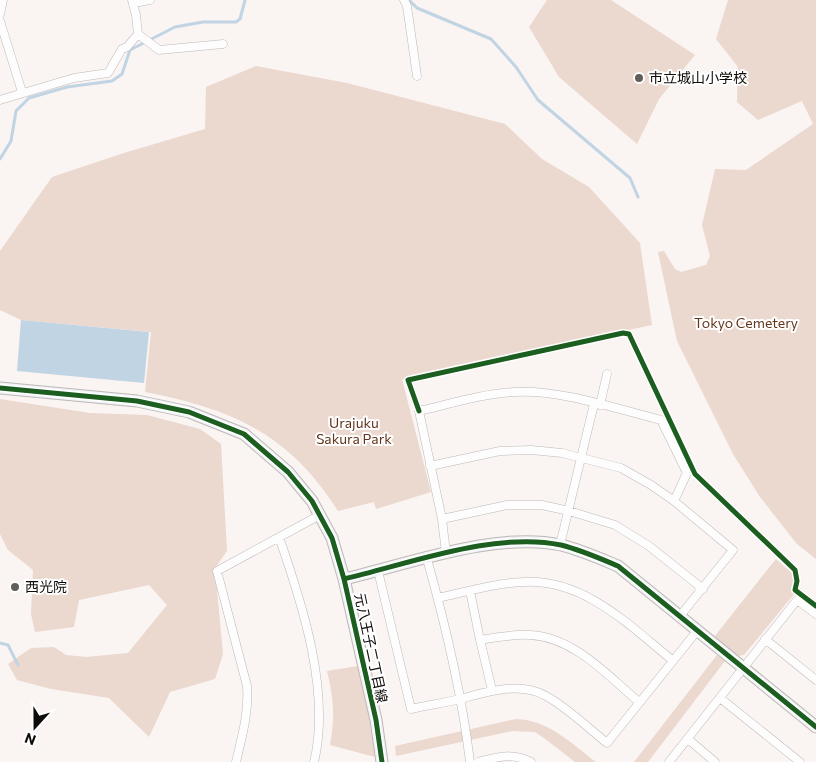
<svg xmlns="http://www.w3.org/2000/svg" width="816" height="762" font-family="Commissioner,'Noto Sans JP',sans-serif">
  <style>
    .green { fill: #ebd8cf }
    .water { fill: #c1d4e3 }
    .lines { fill: none; stroke-linecap: round; stroke-linejoin: round }
    .stream { stroke: #c1d4e3; stroke-width: 3 }
    .street-casing { stroke: #beb9b7; stroke-width: 9 }
    .secondary-casing { stroke: #beb9b7; stroke-width: 13 }
    .street { stroke: #fefdfd; stroke-width: 8 }
    .secondary { stroke: #f1f4f6; stroke-width: 11 }
    .cycleway-casing { stroke: #fff; stroke-width: 8 }
    .cycleway { stroke: #1b5e20; stroke-width: 5 }
    .poi-dot { fill: #615d5b; stroke: #fff; stroke-width: 2 }
    .labels { text-anchor: middle; stroke-width: 4; stroke-linejoin: round; paint-order: stroke }
    .poi-label { font-size: 14px; fill: #0e0b09; stroke: #fff; text-anchor: start }
    .park-label { font-size: 14px; fill: #62361c; stroke: #fff }
    .street-label { font-size: 14px; fill: #0e0b09; stroke: #fff }
  </style>
  <rect width="100%" height="100%" fill="#faf4f2"/>
  <path class="green" d="M 547,0 L 611,0 L 695,55 L 659,99 L 637,144 L 559,77 L 529,27 Z
    M 728,0 L 816,0 L 816,559 L 797,544 L 760,497 L 733,454 L 677,341 L 658,252 L 664,251 L 675,269 L 681,272 L 706,265 L 710,256 L 702,225 L 715,169 L 746,170 L 813,124 L 802,101 L 758,120 L 737,102 L 738,67 L 716,39 Z
    M 256,66 L 347,83 L 505,124 L 542,159 L 589,187 L 640,243 L 652,325 L 402,379 L 431,492 L 376,509 L 374,502 L 338,511 C 289,434 233,409 145,392 L 151,332 L 21,320 L 0,310 L 0,251 L 52,177 L 124,153 L 205,129 L 206,87 Z
    M 0,399 L 90,413 L 147,415 L 200,429 L 221,444 L 227,551 L 215,568 L 223,654 L 215,679 L 170,692 L 149,737 L 109,698 L 51,689 L 17,680 L 8,664 L 31,648 L 54,647 L 66,655 L 86,657 L 128,653 L 167,605 L 149,585 L 79,600 L 74,627 L 35,632 L 31,614 L 33,570 L 8,550 L 0,534 Z
    M 776,559 L 793,574 L 794,582 L 791,588 L 795,593 L 744,655 L 738,656 L 714,637 Z
    M 717,655 L 725,661 L 648,762 L 634,762 Z
    M 358,666 L 369,716 L 375,757 L 330,745 C 335,716 334,700 327,671 Z
    M 516,719 C 548,720 571,743 596,762 L 575,762 L 544,738 L 535,732 L 512,731 L 396,756 L 395,746 Z"/>
  <path class="water" d="M 21,320 L 149,332 L 144,383 L 17,371 Z"/>
  <g class="lines">
    <path class="stream" d="M 409,0 L 417,8 L 491,39 L 516,67 L 538,100 L 630,178 L 638,197
      M 0,159 L 11,141 L 16,111 L 29,98 L 67,87 L 112,81 L 122,74 L 130,50 L 175,27 L 203,22 L 236,22 L 240,19 L 245,0
      M 0,643 L 8,645 L 18,665"/>
    <g class="street-casing">
      <path id="street" d="M 404,0 L 407,6 L 417,76
        M 134,3 L 150,0
        M 0,14 L 3,0
        M 0,21 L 22,92
        M 138,34 L 159,50 L 223,44
        M 0,100 L 74,78 L 108,73 L 122,49 L 127,47 L 138,34 L 136,15 L 132,0
        M 600,405 L 607,374
        M 430,466 L 500,451 L 531,450 L 562,453 L 621,468 L 651,485 L 674,501 L 733,550 L 680,616
        M 442,519 L 507,505 L 542,505 L 569,511 L 615,525 L 649,546 L 703,589
        M 279,537 C 302,603 331,692 314,762
        M 560,545 L 594,404
        M 446,553 L 442,519 L 419,411 C 450,404 481,394 514,392 C 559,389 617,409 661,420 L 687,473 L 674,501
        M 427,559 C 445,623 462,695 470,762
        M 378,571 L 411,709 C 428,705 444,703 460,699 C 487,692 520,681 546,696 C 568,708 587,727 607,743 L 697,631
        M 470,591 L 480,640
        M 438,598 C 466,592 495,583 524,582 C 584,579 629,625 672,660
        M 765,639 L 816,680
        M 492,690 L 480,640 C 497,637 513,634 530,635 C 574,637 608,676 639,702
        M 720,698 L 800,762
        M 688,739 L 715,762
        M 236,762 C 242,736 249,713 247,686 L 217,571 L 320,515
        M 478,762 C 498,757 512,752 531,762
        M 669,762 L 797,600 L 816,614"/>
    </g>
    <g class="secondary-casing">
      <path id="secondary" d="M 0,388 L 137,401 L 189,412 L 244,434 L 288,472 L 312,501 L 332,538 L 344,579 L 376,720 L 382,762
        M 344,579 C 409,564 495,531 561,545 C 581,550 599,558 618,566 L 816,727"/>
    </g>
    <use href="#street" class="street"/>
    <use href="#secondary" class="secondary"/>
    <g class="cycleway-casing">
      <path id="cycleway" d="M 0,388 L 137,401 L 189,412 L 244,434 L 288,472 L 312,501 L 332,538 L 344,579 L 376,720 L 382,762
        M 419,411 L 408,380 L 623,333 L 629,334 L 695,474 L 795,570 L 797,581 L 795,590 L 816,606
        M 344,579 C 409,564 495,531 561,545 C 581,550 599,558 618,566 L 816,727"/>
    </g>
    <use href="#cycleway" class="cycleway"/>
  </g>
  <g class="poi-dot">
    <circle cx="639" cy="78" r="5"/>
    <circle cx="15" cy="587" r="5"/>
  </g>
  <g class="labels">
    <g class="poi-label">
      <text x="649" y="83">市立城山小学校</text>
      <text x="25" y="592">西光院</text>
    </g>
    <g class="park-label">
      <text x="746" y="328">Tokyo Cemetery</text>
      <text x="354" y="428">Urajuku<tspan x="354" dy="16">Sakura Park</tspan></text>
    </g>
    <g class="street-label">
      <text transform="translate(371 648) rotate(78)" y="5">元八王子二丁目線</text>
    </g>
  </g>
  <g transform="translate(35 727) rotate(201)" stroke="#ffffff" stroke-width="4" paint-order="stroke">
  <path d="M0-4L9 19L0 12L-9 19Z" fill="#0e0b09"/>
  <text y="-8" font-size="14" font-weight="bold" text-anchor="middle" fill="#0e0b09">N</text>
  </g>
</svg>
